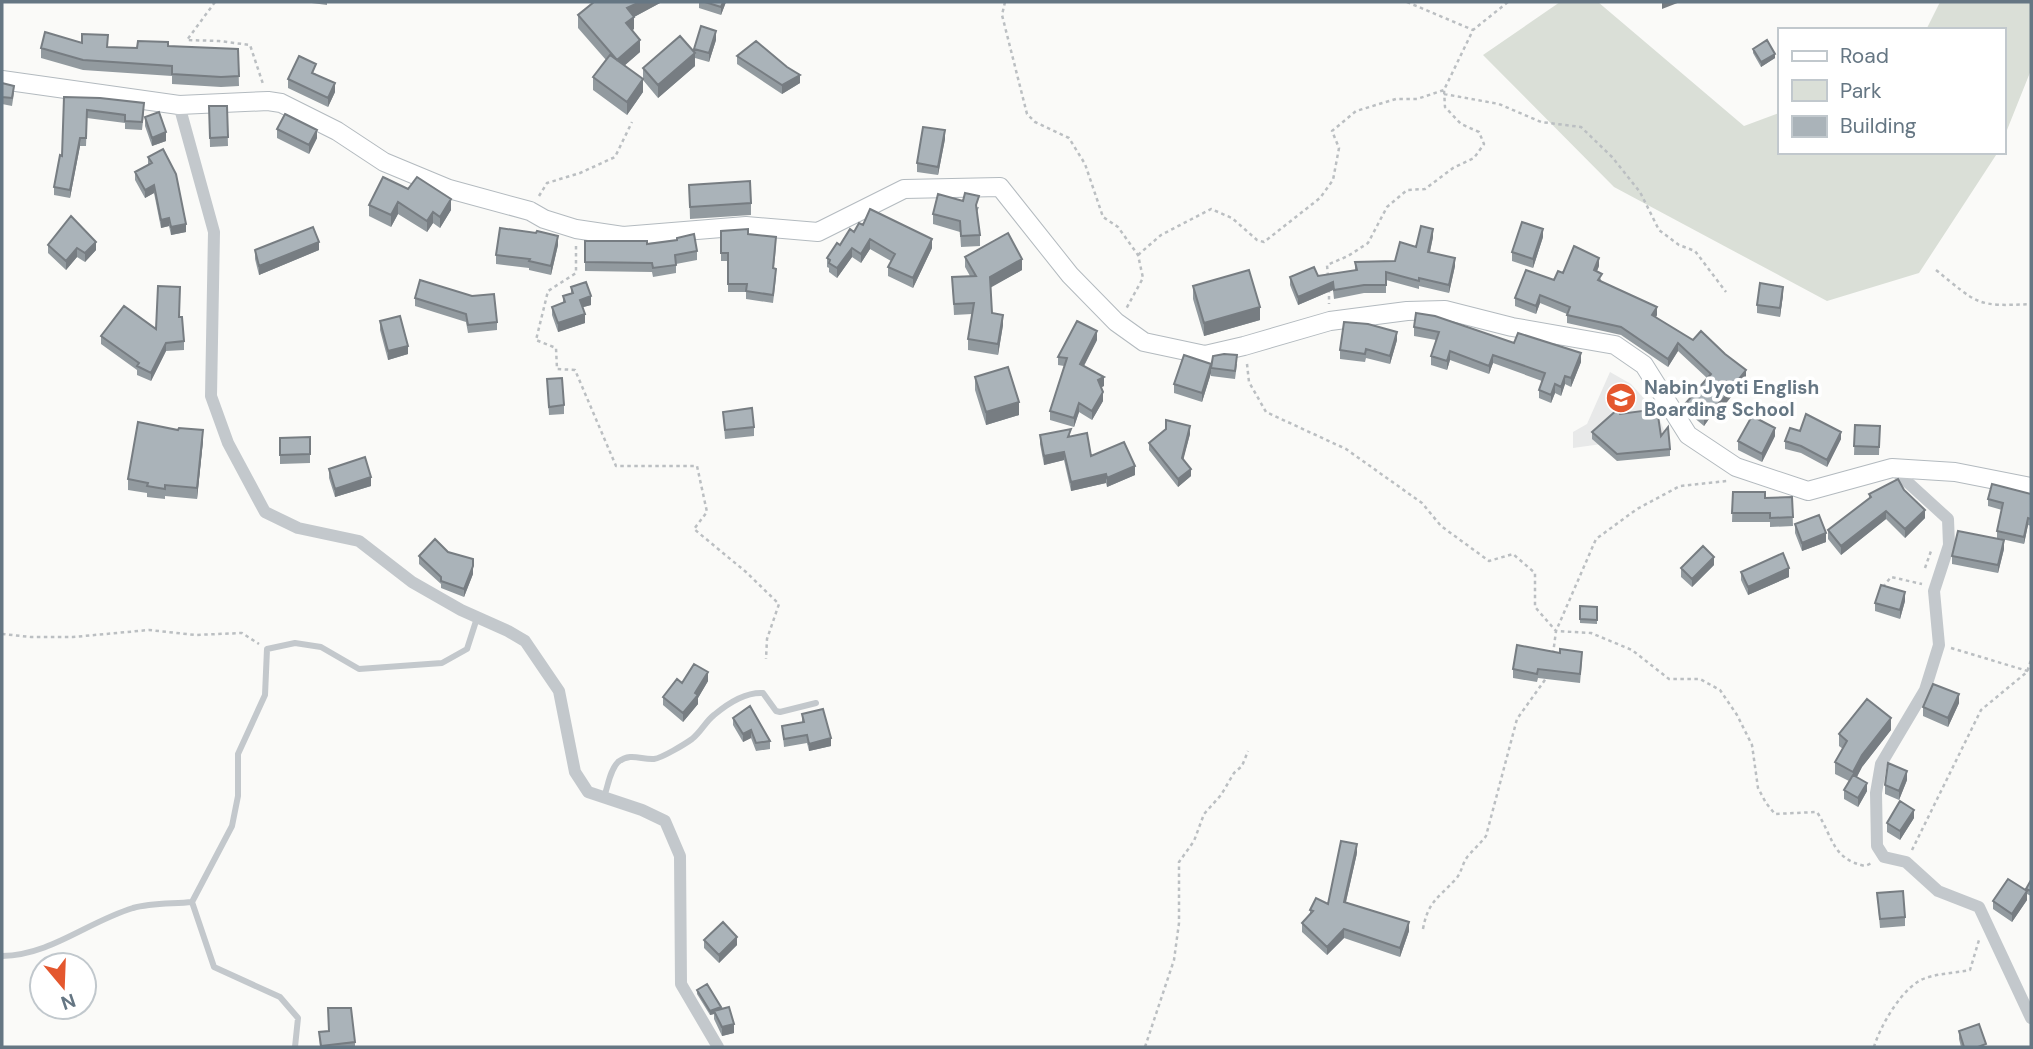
<svg xmlns="http://www.w3.org/2000/svg" width="2033" height="1049" font-family="'DM Sans',sans-serif">
  <style>
    .built { fill: #e8e9e9 }
    .green { fill: #dadfd7 }
    .lines { fill: none; stroke-linecap: round; stroke-linejoin: round }
    .secondary-casing { stroke: #b3babf; stroke-width: 20 }
    .path { stroke: #bbbfc2; stroke-width: 2.5; stroke-dasharray: 3.5 3.5; stroke-linecap: butt }
    .service { stroke: #c3c8cc; stroke-width: 6 }
    .minor { stroke: #c3c8cc; stroke-width: 12 }
    .secondary { stroke: #fff; stroke-width: 18 }
    .wall { fill: #929a9f }
    .shaded-wall { fill: #777d82 }
    .building { fill: #aab3b9; stroke: #777d82; stroke-width: 2 }
    .labels { text-anchor: middle; stroke-width: 7; stroke-linejoin: round; paint-order: stroke }
    .poi-label { font-size: 19px; font-weight: bold; fill: #657683; stroke: #fff; text-anchor: start }
  </style>
  <rect width="100%" height="100%" fill="#fafaf8"/>
  <path class="built" d="M 1610,372 L 1631,384 L 1657,413 L 1666,435 L 1573,448 L 1573,432 L 1587,424 Z"/>
  <path class="green" d="M 1560,2 L 1598,2 L 1744,126 L 1779,113 L 1779,152 L 1998,152 L 1919,273 L 1827,301 L 1614,187 L 1483,55 Z
    M 1940,2 L 2031,2 L 2031,70 L 2003,140 L 2003,30 L 1926,30 Z"/>
  <g class="lines">
    <g class="secondary-casing">
      <path id="secondary" d="M 2,80 L 179,105 L 268,101 L 281,103 L 337,131 L 384,162 L 449,189 L 530,211 L 544,219 L 576,229 L 623,236 L 746,226 L 818,232 L 904,189 L 1000,187 L 1070,275 L 1116,322 L 1144,342 L 1205,355 L 1244,346 L 1330,321 L 1407,311 L 1445,310 L 1512,327 L 1615,345 L 1644,365 L 1688,435 L 1736,467 L 1808,491 L 1892,468 L 1955,472 L 2031,487"/>
    </g>
    <path class="path" d="M 215,2 L 187,40 L 219,41 L 250,45 L 263,84
      M 1005,2 L 1002,15 L 1027,114 L 1035,122 L 1069,138 L 1085,164 L 1103,217 L 1118,227 L 1138,255 L 1143,278 L 1126,309
      M 1407,2 L 1473,30
      M 1444,94 L 1499,104 L 1541,122 L 1581,127 L 1612,157 L 1640,192 L 1659,230 L 1679,245 L 1695,251 L 1726,292
      M 539,196 L 547,183 L 580,173 L 615,157 L 632,122
      M 576,246 L 576,273 L 548,291 L 536,340 L 556,348 L 557,369 L 575,370 L 616,466 L 697,466 L 707,512 L 694,529 L 746,572 L 779,604 L 767,639 L 766,659
      M 1138,255 L 1161,235 L 1211,209 L 1232,218 L 1257,240 L 1264,242 L 1320,198 L 1333,180 L 1339,148 L 1332,131 L 1356,111 L 1396,99 L 1417,99 L 1444,90
      M 1936,270 C 1978,304 1976,307 2031,304
      M 1328,276 L 1327,265 L 1348,256 L 1368,243 L 1387,207 L 1407,190 L 1425,189 L 1453,168 L 1474,158 L 1484,144 L 1479,132 L 1461,124 L 1445,107 L 1444,90 L 1473,30 L 1508,2
      M 1329,289 L 1329,304
      M 1247,364 L 1249,382 L 1266,412 L 1346,449 L 1422,503 L 1441,526 L 1489,561 L 1513,554 L 1535,573 L 1535,607 L 1556,631 L 1591,633 L 1632,650 L 1669,679 L 1700,679 L 1720,690 L 1737,715 L 1752,745 L 1758,788 L 1766,803 L 1775,814 L 1817,812 C 1833,837 1832,859 1865,866 L 1872,863
      M 1925,568 L 1931,551
      M 1883,587 L 1891,577 L 1922,584
      M 2,634 L 31,637 L 73,637 L 149,630 L 195,635 L 242,633 L 259,644
      M 1951,648 L 2031,672
      M 1553,654 L 1556,631 L 1596,539 L 1637,509 L 1680,486 L 1727,481
      M 1912,850 L 1981,710 L 2027,672 L 2031,660
      M 1423,929 C 1428,902 1437,899 1455,880 C 1462,873 1462,863 1468,856 C 1474,849 1480,844 1486,836 L 1517,719 L 1547,677
      M 1145,1047 L 1174,960 L 1179,923 L 1179,862 L 1194,841 L 1204,814 L 1221,795 L 1234,773 L 1242,766 L 1248,751
      M 1874,1047 C 1880,1026 1904,984 1926,978 C 1940,973 1956,973 1970,970 L 1979,940"/>
    <path class="service" d="M 604,797 C 608,786 610,770 618,762 C 631,752 641,760 654,759 C 662,758 685,744 692,739 C 701,732 706,721 714,715 C 727,704 746,692 763,693 L 776,711 L 780,712 L 816,703
      M 2,956 C 51,955 87,922 133,908 C 151,903 173,904 192,902
      M 295,1047 L 298,1018 L 280,997 L 214,967 L 192,902 L 232,826 L 238,796 L 238,754 L 265,695 L 267,649 L 295,643 L 321,647 L 359,669 L 442,663 L 467,649 L 477,618"/>
    <path class="minor" d="M 179,105 L 214,232 L 211,396 L 228,443 L 265,512 L 298,528 L 359,541 L 412,582 L 461,610 L 508,631 L 525,641 L 559,691 L 575,772 L 588,792 L 642,810 L 665,821 L 680,856 L 681,984 L 718,1047
      M 1892,468 L 1948,519 L 1949,545 L 1934,591 L 1939,645 L 1925,690 L 1881,764 L 1876,793 L 1877,846 L 1884,857 L 1906,862 L 1938,891 L 1979,907 L 2031,1018"/>
    <use href="#secondary" class="secondary"/>
  </g>
  <path class="wall" d="M 304,2 L 327,2 L 327,5 Z
    M 660,2 L 660,3 L 634,17 L 634,29 L 632,30 L 640,52 L 624,66 L 643,92 L 627,115 L 593,90 L 593,77 L 606,60 L 578,28 L 578,15 Z
    M 699,2 L 726,2 L 721,15 L 699,8 Z
    M 716,40 L 709,62 L 695,58 L 695,66 L 658,98 L 643,80 L 643,68 L 694,52 L 694,49 Z
    M 82,43 L 108,47 L 137,48 L 168,46 L 238,49 L 239,86 L 221,87 L 172,84 L 172,76 L 83,70 L 41,58 L 41,48 Z
    M 1753,49 L 1775,58 L 1761,67 L 1753,53 Z
    M 737,56 L 800,83 L 782,94 L 737,64 Z
    M 316,73 L 315,74 L 335,92 L 328,107 L 288,88 L 288,79 Z
    M 2,83 L 14,93 L 12,106 L 2,104 Z
    M 64,97 L 144,112 L 142,130 L 125,129 L 125,123 L 87,118 L 86,146 L 80,146 L 70,198 L 54,195 L 54,187 L 62,156 Z
    M 209,106 L 227,106 L 228,146 L 210,147 Z
    M 145,117 L 166,141 L 152,146 L 145,126 Z
    M 277,129 L 317,138 L 309,154 L 277,138 Z
    M 945,139 L 938,175 L 917,172 L 917,163 Z
    M 148,157 L 186,232 L 171,235 L 169,226 L 161,228 L 154,193 L 145,198 L 135,180 L 135,172 L 148,165 Z
    M 383,177 L 451,210 L 440,228 L 433,223 L 427,232 L 398,214 L 391,227 L 369,216 L 369,205 Z
    M 689,185 L 751,203 L 751,215 L 690,219 Z
    M 979,207 L 977,212 L 980,235 L 980,246 L 961,247 L 960,232 L 933,224 L 933,214 Z
    M 863,225 L 932,248 L 913,288 L 888,276 L 888,267 L 891,261 L 870,249 L 861,263 L 852,257 L 837,278 L 829,272 L 829,268 L 827,267 L 827,258 L 854,232 Z
    M 721,231 L 748,234 L 776,246 L 774,268 L 776,277 L 773,303 L 746,299 L 746,292 L 728,292 L 728,261 L 721,261 Z
    M 1433,237 L 1430,252 L 1455,266 L 1449,293 L 1419,286 L 1419,289 L 1386,280 L 1386,293 L 1364,293 L 1334,299 L 1333,290 L 1298,305 L 1290,285 L 1290,277 L 1318,276 L 1355,271 L 1355,262 L 1395,261 L 1416,247 Z
    M 1543,237 L 1533,268 L 1512,261 L 1512,252 Z
    M 585,241 L 647,244 L 697,251 L 697,260 L 676,264 L 676,273 L 653,277 L 652,272 L 585,271 Z
    M 48,245 L 96,250 L 85,262 L 77,257 L 66,270 L 48,253 Z
    M 558,245 L 551,275 L 529,270 L 529,268 L 496,264 L 496,255 Z
    M 255,250 L 319,250 L 259,275 L 255,259 Z
    M 965,257 L 1022,270 L 990,287 L 992,313 L 1003,325 L 998,355 L 968,350 L 968,339 L 972,314 L 954,315 L 952,277 L 970,276 L 965,267 Z
    M 1599,266 L 1597,271 L 1602,282 L 1657,315 L 1656,317 L 1746,378 L 1723,407 L 1713,417 L 1711,416 L 1704,426 L 1686,411 L 1686,403 L 1707,378 L 1678,351 L 1668,367 L 1621,335 L 1567,323 L 1567,314 L 1540,303 L 1536,314 L 1515,306 L 1515,298 L 1554,280 Z
    M 1193,286 L 1260,320 L 1204,336 L 1193,299 Z
    M 571,287 L 591,305 L 583,307 L 585,323 L 558,332 L 552,315 L 552,307 L 563,303 L 563,296 L 571,293 Z
    M 1783,295 L 1780,317 L 1757,313 L 1757,305 Z
    M 415,298 L 497,322 L 497,330 L 468,333 L 466,322 L 415,306 Z
    M 179,317 L 184,341 L 184,350 L 166,351 L 151,381 L 137,375 L 137,370 L 101,344 L 101,336 L 156,329 Z
    M 380,321 L 408,354 L 388,360 L 380,330 Z
    M 1414,327 L 1514,343 L 1581,362 L 1571,387 L 1565,384 L 1561,396 L 1555,393 L 1551,403 L 1539,398 L 1539,390 L 1542,381 L 1493,363 L 1489,374 L 1450,360 L 1447,370 L 1431,365 L 1431,356 L 1436,340 L 1414,336 Z
    M 1097,340 L 1084,366 L 1104,386 L 1101,387 L 1103,401 L 1092,420 L 1079,412 L 1074,427 L 1050,420 L 1050,411 L 1064,366 L 1058,365 L 1058,357 Z
    M 1397,340 L 1390,364 L 1366,358 L 1365,362 L 1340,359 L 1340,350 Z
    M 1211,364 L 1237,364 L 1235,379 L 1211,376 L 1211,373 L 1202,402 L 1174,393 L 1174,384 Z
    M 975,377 L 1019,415 L 986,425 L 975,390 Z
    M 547,379 L 564,405 L 564,414 L 549,415 Z
    M 723,412 L 754,427 L 754,436 L 725,439 Z
    M 1620,414 L 1661,436 L 1670,449 L 1670,456 L 1617,461 L 1592,439 L 1592,432 Z
    M 1855,425 L 1880,426 L 1879,455 L 1854,455 Z
    M 1800,431 L 1841,439 L 1827,467 L 1801,453 L 1785,449 L 1785,441 Z
    M 1190,434 L 1183,459 L 1191,476 L 1178,487 L 1149,450 L 1149,443 Z
    M 1040,435 L 1071,437 L 1091,456 L 1135,475 L 1107,487 L 1106,483 L 1071,491 L 1064,460 L 1044,465 L 1040,444 Z
    M 1775,436 L 1762,462 L 1738,450 L 1738,441 Z
    M 310,437 L 310,463 L 280,464 L 280,438 Z
    M 203,441 L 197,499 L 165,496 L 165,499 L 147,497 L 147,493 L 128,490 L 128,479 Z
    M 329,469 L 371,486 L 335,497 L 329,478 Z
    M 1904,490 L 1925,518 L 1905,538 L 1886,519 L 1841,555 L 1828,539 L 1828,530 L 1869,498 L 1869,494 Z
    M 1733,492 L 1765,498 L 1792,497 L 1793,526 L 1770,527 L 1770,522 L 1732,522 Z
    M 2031,494 L 2031,526 L 2028,525 L 2024,544 L 1997,538 L 1997,531 L 2002,510 L 1988,506 L 1988,499 Z
    M 1795,524 L 1826,542 L 1802,551 L 1795,533 Z
    M 2004,549 L 1998,573 L 1952,564 L 1952,556 Z
    M 419,556 L 473,574 L 464,597 L 441,588 L 441,584 L 419,564 Z
    M 1714,565 L 1692,587 L 1681,577 L 1681,568 Z
    M 1741,572 L 1789,577 L 1748,595 L 1741,580 Z
    M 1905,601 L 1900,619 L 1875,611 L 1875,603 Z
    M 1580,606 L 1597,607 L 1597,624 L 1580,623 Z
    M 1582,661 L 1580,683 L 1538,678 L 1537,682 L 1513,678 L 1513,669 Z
    M 708,681 L 698,698 L 698,704 L 683,722 L 663,705 L 663,697 L 682,683 Z
    M 1959,703 L 1948,727 L 1923,716 L 1923,707 Z
    M 802,714 L 831,746 L 809,751 L 807,743 L 784,747 L 782,726 L 802,722 Z
    M 733,718 L 770,741 L 770,749 L 756,751 L 751,738 L 743,742 L 733,725 Z
    M 1891,730 L 1862,767 L 1857,777 L 1867,791 L 1858,807 L 1844,799 L 1844,790 L 1849,781 L 1835,774 L 1835,762 L 1843,749 L 1839,746 L 1839,734 Z
    M 1907,780 L 1899,800 L 1885,794 L 1885,785 Z
    M 1914,818 L 1900,840 L 1887,832 L 1887,823 Z
    M 1357,853 L 1346,902 L 1409,931 L 1400,957 L 1344,938 L 1327,955 L 1302,932 L 1302,923 L 1310,915 L 1310,910 L 1328,904 Z
    M 2031,880 L 2031,896 L 2027,894 L 2027,900 L 2012,922 L 1993,909 L 1993,901 L 2026,890 Z
    M 1877,893 L 1905,917 L 1905,926 L 1880,928 Z
    M 704,940 L 737,945 L 719,963 L 704,948 Z
    M 697,990 L 721,1009 L 734,1033 L 722,1036 L 714,1019 L 714,1014 L 710,1015 L 697,994 Z
    M 1959,1031 L 1986,1047 L 1961,1047 L 1959,1039 Z
    M 319,1032 L 355,1042 L 355,1047 L 320,1047 Z"/>
  <path class="shaded-wall" d="M 640,2 L 660,2 L 660,3 L 634,17 L 634,29 L 626,35 L 627,8 Z
    M 723,2 L 726,2 L 721,15 L 721,7 Z
    M 1662,2 L 1680,2 L 1662,9 Z
    M 716,31 L 716,40 L 709,62 L 709,53 Z
    M 640,40 L 640,52 L 617,72 L 617,60 Z
    M 695,53 L 695,66 L 658,98 L 658,85 Z
    M 1775,54 L 1775,58 L 1761,67 L 1761,62 Z
    M 800,75 L 800,83 L 782,94 L 782,85 Z
    M 643,79 L 643,92 L 627,115 L 627,102 Z
    M 335,83 L 335,92 L 328,107 L 328,98 Z
    M 317,130 L 317,138 L 309,154 L 309,145 Z
    M 945,130 L 945,139 L 938,175 L 938,167 Z
    M 166,132 L 166,141 L 152,146 L 152,138 Z
    M 80,138 L 80,146 L 70,198 L 70,190 Z
    M 154,185 L 154,193 L 145,198 L 145,190 Z
    M 451,199 L 451,210 L 440,228 L 440,217 Z
    M 398,202 L 398,214 L 391,227 L 391,215 Z
    M 433,212 L 433,223 L 427,232 L 427,221 Z
    M 169,218 L 169,226 L 161,228 L 161,220 Z
    M 186,224 L 186,232 L 171,235 L 171,227 Z
    M 1433,229 L 1433,237 L 1428,260 L 1428,252 Z
    M 1543,229 L 1543,237 L 1533,268 L 1533,259 Z
    M 558,236 L 558,245 L 551,275 L 551,266 Z
    M 870,239 L 870,249 L 861,263 L 861,254 Z
    M 932,239 L 932,248 L 913,288 L 913,278 Z
    M 96,242 L 96,250 L 85,262 L 85,253 Z
    M 319,242 L 319,250 L 259,275 L 259,266 Z
    M 77,248 L 77,257 L 66,270 L 66,261 Z
    M 852,248 L 852,257 L 837,278 L 837,268 Z
    M 1455,258 L 1455,266 L 1449,293 L 1449,285 Z
    M 1599,258 L 1599,266 L 1594,278 L 1594,270 Z
    M 1022,259 L 1022,270 L 990,288 L 990,277 Z
    M 1333,282 L 1333,290 L 1298,305 L 1298,297 Z
    M 1783,287 L 1783,295 L 1780,317 L 1780,308 Z
    M 1540,295 L 1540,303 L 1536,314 L 1536,306 Z
    M 591,296 L 591,305 L 580,308 L 580,300 Z
    M 1260,307 L 1260,320 L 1204,336 L 1204,323 Z
    M 1657,307 L 1657,315 L 1652,323 L 1652,315 Z
    M 585,314 L 585,323 L 558,332 L 558,323 Z
    M 1003,315 L 1003,325 L 998,355 L 998,344 Z
    M 1097,331 L 1097,340 L 1080,373 L 1080,364 Z
    M 1397,332 L 1397,340 L 1390,364 L 1390,356 Z
    M 166,343 L 166,351 L 151,381 L 151,373 Z
    M 1678,343 L 1678,351 L 1668,367 L 1668,359 Z
    M 408,346 L 408,354 L 388,360 L 388,351 Z
    M 1450,351 L 1450,360 L 1447,370 L 1447,361 Z
    M 1581,353 L 1581,362 L 1571,387 L 1571,378 Z
    M 1493,355 L 1493,363 L 1489,374 L 1489,366 Z
    M 1211,364 L 1211,373 L 1202,402 L 1202,393 Z
    M 1746,370 L 1746,378 L 1723,407 L 1713,417 L 1713,409 Z
    M 1565,376 L 1565,384 L 1561,396 L 1561,387 Z
    M 1104,377 L 1104,386 L 1098,389 L 1098,380 Z
    M 1555,384 L 1555,393 L 1551,403 L 1551,395 Z
    M 1103,392 L 1103,401 L 1092,420 L 1092,411 Z
    M 1019,402 L 1019,415 L 986,425 L 986,412 Z
    M 1079,403 L 1079,412 L 1074,427 L 1074,418 Z
    M 1711,408 L 1711,416 L 1704,426 L 1704,418 Z
    M 1190,426 L 1190,434 L 1182,465 L 1182,458 Z
    M 1775,428 L 1775,436 L 1762,462 L 1762,454 Z
    M 203,430 L 203,441 L 197,499 L 197,488 Z
    M 1841,432 L 1841,439 L 1827,467 L 1827,460 Z
    M 1064,452 L 1064,460 L 1044,465 L 1044,456 Z
    M 1135,466 L 1135,475 L 1107,487 L 1107,478 Z
    M 1191,469 L 1191,476 L 1178,487 L 1178,479 Z
    M 1106,474 L 1106,483 L 1071,491 L 1071,482 Z
    M 371,477 L 371,486 L 335,497 L 335,489 Z
    M 1925,510 L 1925,518 L 1905,538 L 1905,529 Z
    M 1886,511 L 1886,519 L 1841,555 L 1841,546 Z
    M 2028,518 L 2028,525 L 2024,544 L 2024,537 Z
    M 1826,533 L 1826,542 L 1802,551 L 1802,543 Z
    M 2004,540 L 2004,549 L 1998,573 L 1998,565 Z
    M 1714,557 L 1714,565 L 1692,587 L 1692,579 Z
    M 473,566 L 473,574 L 464,597 L 464,589 Z
    M 1789,568 L 1789,577 L 1748,595 L 1748,587 Z
    M 1905,592 L 1905,601 L 1900,619 L 1900,610 Z
    M 708,672 L 708,681 L 698,698 L 698,704 L 683,722 L 683,713 Z
    M 1959,694 L 1959,703 L 1948,727 L 1948,718 Z
    M 1891,718 L 1891,730 L 1862,767 L 1853,784 L 1853,772 L 1862,755 Z
    M 751,730 L 751,738 L 743,742 L 743,734 Z
    M 831,738 L 831,746 L 809,751 L 809,744 Z
    M 1907,771 L 1907,780 L 1899,800 L 1899,791 Z
    M 1867,783 L 1867,791 L 1858,807 L 1858,798 Z
    M 1914,810 L 1914,818 L 1900,840 L 1900,831 Z
    M 1357,844 L 1357,853 L 1344,910 L 1344,902 Z
    M 2027,891 L 2027,900 L 2012,922 L 2012,914 Z
    M 1409,922 L 1409,931 L 1400,957 L 1400,948 Z
    M 1344,929 L 1344,938 L 1327,955 L 1327,947 Z
    M 737,937 L 737,945 L 719,963 L 719,955 Z
    M 721,1007 L 721,1011 L 714,1011 L 714,1014 L 710,1015 L 710,1011 Z
    M 734,1024 L 734,1033 L 722,1036 L 722,1027 Z"/>
  <path class="building" d="M 594,2 L 640,2 L 627,8 L 634,17 L 626,23 L 640,40 L 617,60 L 578,15 Z
    M 705,2 L 723,2 L 721,7 Z
    M 701,26 L 716,31 L 709,53 L 694,49 Z
    M 45,32 L 82,43 L 82,34 L 108,35 L 107,47 L 137,48 L 138,41 L 168,42 L 168,46 L 238,49 L 239,76 L 221,77 L 172,74 L 172,66 L 83,60 L 41,48 Z
    M 680,36 L 695,53 L 658,85 L 643,68 Z
    M 1767,40 L 1775,54 L 1761,62 L 1753,49 Z
    M 756,41 L 787,67 L 800,75 L 782,85 L 737,56 Z
    M 610,55 L 643,79 L 627,102 L 593,77 Z
    M 299,56 L 316,64 L 312,73 L 335,83 L 328,98 L 288,79 Z
    M 2,83 L 14,86 L 12,98 L 2,97 Z
    M 64,97 L 100,98 L 144,103 L 142,122 L 125,121 L 125,115 L 87,110 L 86,138 L 80,138 L 70,190 L 54,187 L 60,155 L 62,156 Z
    M 209,106 L 227,106 L 228,137 L 210,138 Z
    M 159,112 L 166,132 L 152,138 L 145,117 Z
    M 285,114 L 317,130 L 309,145 L 277,129 Z
    M 923,127 L 945,130 L 938,167 L 917,163 Z
    M 163,149 L 176,174 L 186,224 L 171,227 L 169,218 L 161,220 L 154,185 L 145,190 L 135,172 L 152,163 L 148,157 Z
    M 383,177 L 408,189 L 417,177 L 451,199 L 440,217 L 433,212 L 427,221 L 398,202 L 391,215 L 369,205 Z
    M 750,181 L 751,203 L 690,207 L 689,185 Z
    M 965,193 L 979,196 L 976,205 L 980,235 L 961,236 L 960,221 L 933,214 L 938,194 L 963,201 Z
    M 870,209 L 932,239 L 913,278 L 888,267 L 895,254 L 870,239 L 861,254 L 852,248 L 837,268 L 829,263 L 830,260 L 827,258 L 837,243 L 840,245 L 850,229 L 854,232 L 859,223 L 863,225 Z
    M 71,216 L 96,242 L 85,253 L 77,248 L 66,261 L 48,245 Z
    M 1522,222 L 1543,229 L 1533,259 L 1512,252 Z
    M 1421,226 L 1433,229 L 1428,252 L 1455,258 L 1449,285 L 1419,278 L 1419,281 L 1386,272 L 1386,285 L 1364,285 L 1334,290 L 1333,282 L 1298,297 L 1290,277 L 1314,267 L 1318,276 L 1357,270 L 1355,262 L 1395,261 L 1400,242 L 1416,247 Z
    M 313,227 L 319,242 L 259,266 L 255,250 Z
    M 500,228 L 536,233 L 537,231 L 558,236 L 551,266 L 529,261 L 530,259 L 496,255 Z
    M 748,229 L 748,234 L 776,237 L 773,268 L 776,269 L 773,295 L 746,291 L 747,284 L 728,284 L 728,253 L 721,253 L 721,231 Z
    M 1008,233 L 1022,259 L 990,277 L 992,313 L 1003,315 L 998,344 L 968,339 L 974,303 L 954,304 L 952,277 L 976,276 L 965,257 Z
    M 694,234 L 697,251 L 675,255 L 676,265 L 653,268 L 652,263 L 585,262 L 585,241 L 647,241 L 647,244 L 677,240 L 677,238 Z
    M 1574,246 L 1599,258 L 1594,270 L 1602,274 L 1598,280 L 1657,307 L 1652,315 L 1693,340 L 1701,331 L 1725,354 L 1746,370 L 1723,399 L 1713,409 L 1711,408 L 1704,418 L 1686,403 L 1711,374 L 1678,343 L 1668,359 L 1621,327 L 1567,315 L 1570,307 L 1540,295 L 1536,306 L 1515,298 L 1526,270 L 1554,280 L 1558,271 L 1563,273 Z
    M 1249,270 L 1260,307 L 1204,323 L 1193,286 Z
    M 420,280 L 472,296 L 494,294 L 497,322 L 468,325 L 466,314 L 415,298 Z
    M 586,282 L 591,296 L 580,300 L 585,314 L 558,323 L 552,307 L 565,302 L 563,296 L 573,293 L 571,287 Z
    M 1760,283 L 1783,287 L 1780,308 L 1757,305 Z
    M 158,286 L 180,287 L 179,317 L 182,317 L 184,341 L 166,343 L 151,373 L 137,366 L 139,363 L 101,336 L 124,306 L 156,329 Z
    M 1416,313 L 1435,316 L 1514,343 L 1518,333 L 1581,353 L 1571,378 L 1565,376 L 1561,387 L 1555,384 L 1551,395 L 1539,390 L 1545,373 L 1493,355 L 1489,366 L 1450,351 L 1447,361 L 1431,356 L 1439,332 L 1414,327 Z
    M 400,316 L 408,346 L 388,351 L 380,321 Z
    M 1077,321 L 1097,331 L 1080,364 L 1104,377 L 1098,380 L 1103,392 L 1092,411 L 1079,403 L 1074,418 L 1050,411 L 1067,358 L 1058,357 Z
    M 1344,322 L 1368,324 L 1397,332 L 1390,356 L 1366,349 L 1365,354 L 1340,350 Z
    M 1224,354 L 1237,355 L 1235,371 L 1211,368 L 1213,356 Z
    M 1184,355 L 1211,364 L 1202,393 L 1174,384 Z
    M 1008,367 L 1019,402 L 986,412 L 975,377 Z
    M 562,378 L 564,405 L 549,407 L 547,379 Z
    M 752,408 L 754,427 L 725,430 L 723,412 Z
    M 1618,409 L 1620,414 L 1657,409 L 1661,436 L 1668,427 L 1670,449 L 1617,454 L 1592,432 Z
    M 1806,414 L 1841,432 L 1827,460 L 1801,446 L 1785,441 L 1790,428 L 1800,431 Z
    M 1752,416 L 1775,428 L 1762,454 L 1738,441 Z
    M 1166,420 L 1190,426 L 1182,458 L 1191,469 L 1178,479 L 1149,443 L 1166,429 Z
    M 138,422 L 178,430 L 179,428 L 203,430 L 197,488 L 165,485 L 165,489 L 147,486 L 148,483 L 128,479 Z
    M 1855,425 L 1880,426 L 1879,447 L 1854,446 Z
    M 1071,429 L 1068,437 L 1087,433 L 1091,456 L 1124,442 L 1135,466 L 1107,478 L 1106,474 L 1071,482 L 1064,452 L 1044,456 L 1040,435 Z
    M 310,437 L 310,454 L 280,455 L 280,438 Z
    M 365,457 L 371,477 L 335,489 L 329,469 Z
    M 1898,479 L 1904,490 L 1925,510 L 1905,529 L 1886,511 L 1841,546 L 1828,530 L 1871,497 L 1869,494 Z
    M 1992,484 L 2031,494 L 2031,519 L 2028,518 L 2024,537 L 1997,531 L 2003,503 L 1988,499 Z
    M 1733,492 L 1765,492 L 1765,498 L 1792,497 L 1793,517 L 1770,518 L 1770,513 L 1732,513 Z
    M 1819,515 L 1826,533 L 1802,543 L 1795,524 Z
    M 1958,531 L 2004,540 L 1998,565 L 1952,556 Z
    M 435,539 L 448,552 L 473,559 L 473,566 L 464,589 L 441,581 L 441,577 L 419,556 Z
    M 1703,546 L 1714,557 L 1692,579 L 1681,568 Z
    M 1783,553 L 1789,568 L 1748,587 L 1741,572 Z
    M 1881,585 L 1905,592 L 1900,610 L 1875,603 Z
    M 1580,606 L 1597,607 L 1597,620 L 1580,619 Z
    M 1517,645 L 1560,653 L 1560,649 L 1582,652 L 1580,674 L 1538,669 L 1537,674 L 1513,669 Z
    M 694,664 L 708,672 L 695,693 L 698,695 L 683,713 L 663,697 L 677,679 L 682,683 Z
    M 1933,684 L 1959,694 L 1948,718 L 1923,707 Z
    M 1867,699 L 1891,718 L 1862,755 L 1853,772 L 1835,762 L 1847,741 L 1839,734 Z
    M 750,706 L 770,741 L 756,743 L 751,730 L 743,734 L 733,718 Z
    M 823,709 L 831,738 L 809,744 L 807,735 L 784,739 L 782,726 L 804,722 L 802,714 Z
    M 1888,763 L 1907,771 L 1899,791 L 1885,785 Z
    M 1853,775 L 1867,783 L 1858,798 L 1844,790 Z
    M 1900,801 L 1914,810 L 1900,831 L 1887,823 Z
    M 1341,841 L 1357,844 L 1344,902 L 1409,922 L 1400,948 L 1344,929 L 1327,947 L 1302,923 L 1313,911 L 1310,910 L 1316,898 L 1328,904 Z
    M 2008,879 L 2027,891 L 2012,914 L 1993,901 Z
    M 2031,880 L 2031,891 L 2026,889 Z
    M 1903,891 L 1905,917 L 1880,919 L 1877,893 Z
    M 723,922 L 737,937 L 719,955 L 704,940 Z
    M 707,984 L 721,1007 L 710,1011 L 697,990 Z
    M 729,1007 L 734,1024 L 722,1027 L 714,1011 Z
    M 328,1008 L 351,1008 L 355,1042 L 321,1046 L 319,1032 L 329,1031 Z
    M 1979,1024 L 1986,1044 L 1978,1047 L 1964,1047 L 1959,1031 Z"/>
  <defs>
    <g id="school-disc" transform="scale(1.575)"><circle r="9.5" fill="#e4572e" stroke="#fff"/><path d="M0-5L7-2L0 1L-7-2ZM-4 1L0 2.5L4 1V4Q0 6-4 4Z" fill="#fff"/></g>
  </defs>
  <g fill-rule="evenodd">
    <use href="#school-disc" x="1621" y="398"/>
  </g>
  <g class="labels">
    <g class="poi-label">
      <text x="1644" y="394">Nabin Jyoti English<tspan x="1644" dy="22">Boarding School</tspan></text>
    </g>
  </g>
  <rect width="2033" height="1049" fill="none" stroke="#657683" stroke-width="7"/>
  <rect x="1778" y="28" width="228" height="126" fill="#ffffff" stroke="#c1c8cd" stroke-width="2"/>
  <rect x="1792" y="51" width="35" height="10" fill="#ffffff" stroke="#c1c8cd" stroke-width="2"/>
  <text x="1840" y="63" font-size="21" fill="#657683">Road</text>
  <rect x="1792" y="80" width="35" height="21" fill="#dadfd7" stroke="#c1c8cd" stroke-width="2"/>
  <text x="1840" y="98" font-size="21" fill="#657683">Park</text>
  <rect x="1792" y="116" width="35" height="21" fill="#aab3b9" stroke="#c1c8cd" stroke-width="2"/>
  <text x="1840" y="133" font-size="21" fill="#657683">Building</text>
  <g transform="translate(63 986) rotate(161)"><circle r="33" fill="#ffffff" stroke="#c1c8cd" stroke-width="2"/>
  <path d="M0-5L12 26L0 18L-12 26Z" fill="#e4572e"/>
  <text y="-10" font-size="19" font-weight="bold" text-anchor="middle" fill="#657683">N</text>
  </g>
</svg>
